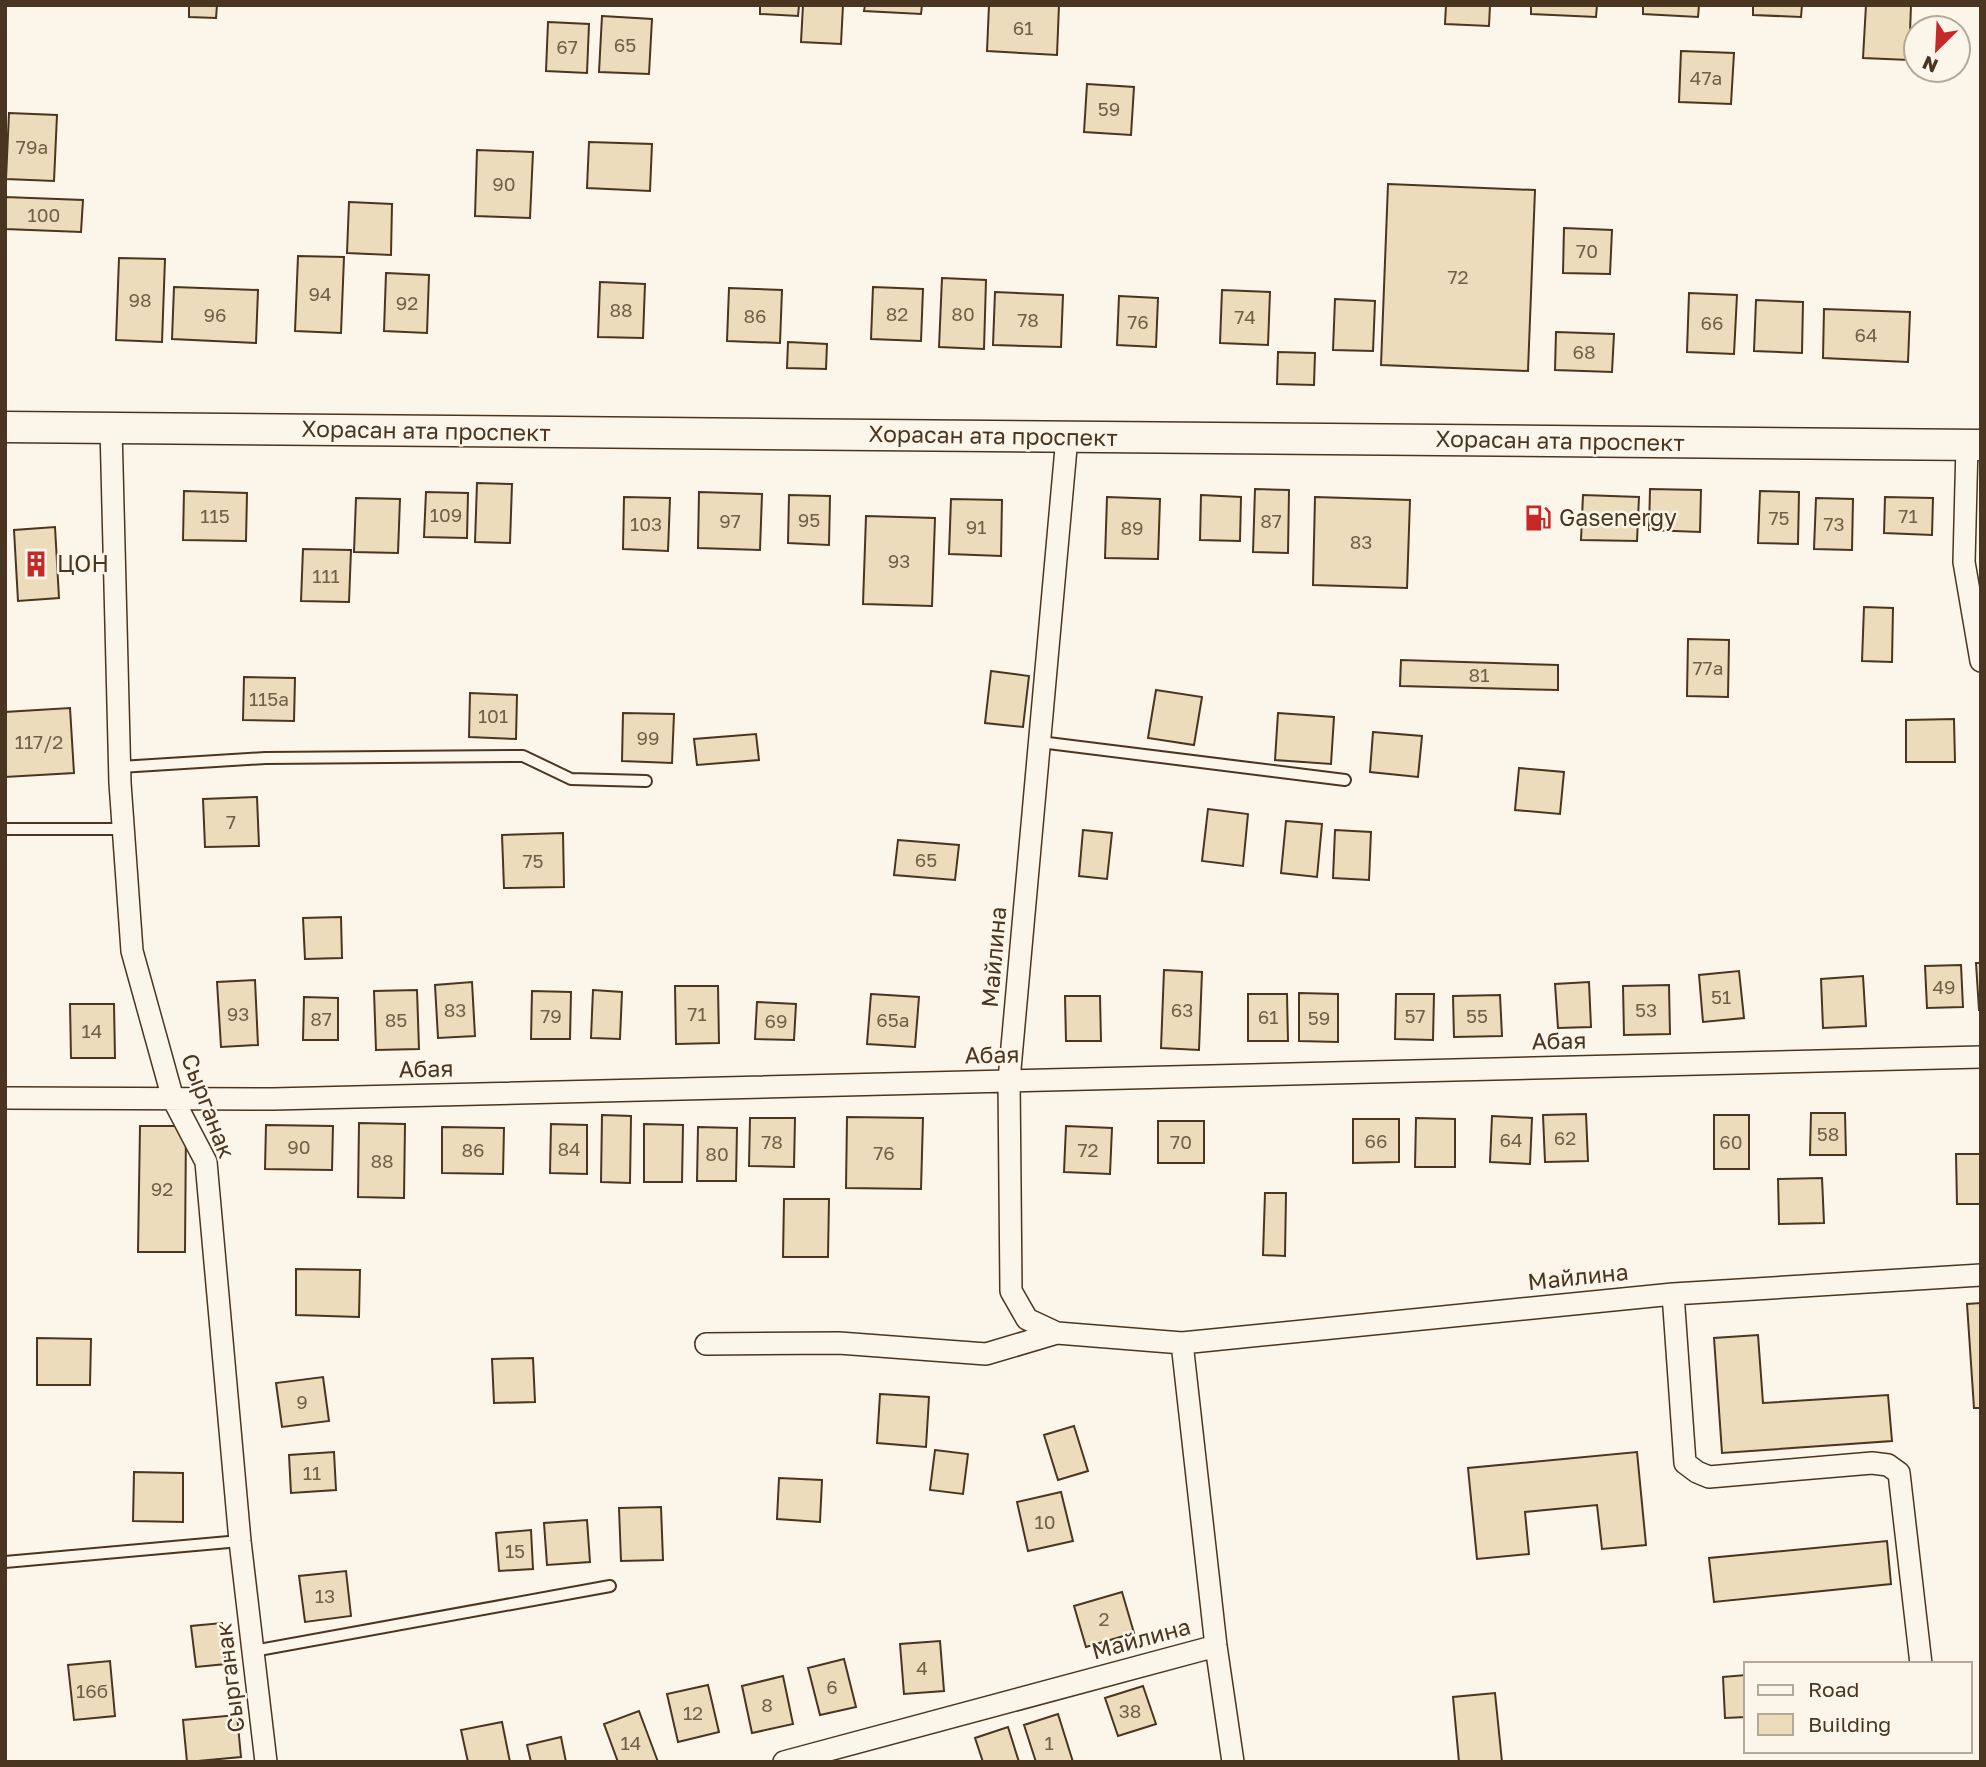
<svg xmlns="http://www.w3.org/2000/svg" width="1986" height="1767" font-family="'Golos Text',sans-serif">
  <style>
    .building { fill: #ecdcbc; stroke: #4a3520; stroke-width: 2 }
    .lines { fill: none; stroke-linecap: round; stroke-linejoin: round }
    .lane-casing { stroke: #4a3520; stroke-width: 14 }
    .street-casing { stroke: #4a3520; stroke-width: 24 }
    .secondary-casing { stroke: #4a3520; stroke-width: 33 }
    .lane { stroke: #fbf6e9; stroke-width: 10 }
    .street { stroke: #fbf6e9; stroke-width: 21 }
    .secondary { stroke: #fbf6e9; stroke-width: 30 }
    .labels { text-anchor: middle; stroke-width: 5; stroke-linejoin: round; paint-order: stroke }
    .number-label { font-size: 19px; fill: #725f47 }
    .street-label { font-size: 23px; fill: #4a3520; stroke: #fbf6e9 }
    .poi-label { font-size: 23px; fill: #4a3520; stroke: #fbf6e9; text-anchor: start }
  </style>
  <rect width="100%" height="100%" fill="#fbf6e9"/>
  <path class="building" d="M 189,5 L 217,5 L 216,18 L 189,17 Z
    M 760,5 L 799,5 L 798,16 L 760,14 Z
    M 803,5 L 843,5 L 841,44 L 801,42 Z
    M 865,5 L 922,5 L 921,14 L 864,11 Z
    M 989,5 L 1059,5 L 1057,55 L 987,51 Z
    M 1446,5 L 1490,5 L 1489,26 L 1445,24 Z
    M 1531,5 L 1597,5 L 1596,17 L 1531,14 Z
    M 1643,5 L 1699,5 L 1698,17 L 1643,14 Z
    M 1753,5 L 1802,5 L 1801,17 L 1753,15 Z
    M 1866,5 L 1911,5 L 1909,60 L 1863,58 Z
    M 602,16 L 652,19 L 649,74 L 599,72 Z
    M 548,22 L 589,24 L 587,73 L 546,71 Z
    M 1681,51 L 1734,53 L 1731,104 L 1679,102 Z
    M 1087,84 L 1134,87 L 1131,135 L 1084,132 Z
    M 9,113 L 57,115 L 54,181 L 6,179 Z
    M 589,142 L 652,144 L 650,191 L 587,188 Z
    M 477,150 L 533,152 L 530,218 L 475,216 Z
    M 1388,184 L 1535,190 L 1528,371 L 1381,365 Z
    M 5,197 L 83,200 L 81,232 L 5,229 Z
    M 349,202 L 392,204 L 391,255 L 347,253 Z
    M 1564,228 L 1612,230 L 1610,274 L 1563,273 Z
    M 298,256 L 344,257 L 341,333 L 295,331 Z
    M 119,258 L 165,259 L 162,342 L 116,340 Z
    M 386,273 L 429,275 L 427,333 L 384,331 Z
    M 942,278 L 986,280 L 984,349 L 939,347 Z
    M 600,282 L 645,284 L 643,338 L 598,337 Z
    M 174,287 L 258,290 L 256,343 L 172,339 Z
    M 873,287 L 923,289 L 921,341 L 871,339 Z
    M 729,288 L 782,290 L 780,343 L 727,341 Z
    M 1222,290 L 1270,292 L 1268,345 L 1220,343 Z
    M 995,292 L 1063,295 L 1061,347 L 993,345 Z
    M 1689,293 L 1737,295 L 1734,354 L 1687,352 Z
    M 1119,296 L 1158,298 L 1156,347 L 1117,345 Z
    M 1335,299 L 1375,301 L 1373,351 L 1333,350 Z
    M 1756,300 L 1803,302 L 1802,353 L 1754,351 Z
    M 1824,309 L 1910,312 L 1908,362 L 1823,358 Z
    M 1556,332 L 1614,334 L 1612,372 L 1555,370 Z
    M 788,342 L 827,344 L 826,369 L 787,368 Z
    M 1278,352 L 1315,353 L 1314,385 L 1277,384 Z
    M 477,483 L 512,484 L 510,543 L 475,542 Z
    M 1255,489 L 1289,490 L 1288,553 L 1253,552 Z
    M 1650,489 L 1701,490 L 1700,532 L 1649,530 Z
    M 184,491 L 247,493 L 246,541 L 183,540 Z
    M 1760,491 L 1799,492 L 1798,544 L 1758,543 Z
    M 426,492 L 468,493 L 467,538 L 424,537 Z
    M 699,492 L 762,494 L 760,550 L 698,548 Z
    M 789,495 L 830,496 L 829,545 L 788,543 Z
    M 1201,495 L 1241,497 L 1240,541 L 1200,540 Z
    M 1583,495 L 1639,497 L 1637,541 L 1581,540 Z
    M 624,497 L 670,498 L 668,551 L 623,549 Z
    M 1107,497 L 1160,499 L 1158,559 L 1105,558 Z
    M 1315,497 L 1410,500 L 1407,588 L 1313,585 Z
    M 1885,497 L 1933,498 L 1932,535 L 1884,533 Z
    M 356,498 L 400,499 L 398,553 L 354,552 Z
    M 1816,498 L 1853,499 L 1852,550 L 1814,549 Z
    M 951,499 L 1002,500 L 1001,556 L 949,554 Z
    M 866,516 L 935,518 L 932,606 L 863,604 Z
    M 55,527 L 59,598 L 18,601 L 14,530 Z
    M 303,549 L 351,550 L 349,602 L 301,601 Z
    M 1864,607 L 1893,608 L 1892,662 L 1862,661 Z
    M 1688,639 L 1729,640 L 1728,697 L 1687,696 Z
    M 1401,660 L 1558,665 L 1558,690 L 1400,686 Z
    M 991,671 L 1029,676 L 1023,727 L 985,723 Z
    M 244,677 L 295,678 L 294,721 L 243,720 Z
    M 1156,690 L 1202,697 L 1194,745 L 1148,738 Z
    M 470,693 L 517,695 L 516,739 L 469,737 Z
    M 70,708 L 74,773 L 5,777 L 5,712 Z
    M 623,713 L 674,714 L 672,763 L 622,761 Z
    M 1278,713 L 1334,717 L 1331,764 L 1275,760 Z
    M 1954,719 L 1955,762 L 1906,762 L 1906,720 Z
    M 1373,732 L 1422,736 L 1418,777 L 1370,772 Z
    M 756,734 L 759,760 L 697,765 L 694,739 Z
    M 1519,768 L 1564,772 L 1560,814 L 1515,810 Z
    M 257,797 L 259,846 L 205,847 L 203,799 Z
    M 1208,809 L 1248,814 L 1243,866 L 1202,861 Z
    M 1286,821 L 1322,824 L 1317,877 L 1281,873 Z
    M 1083,830 L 1112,833 L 1107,879 L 1079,876 Z
    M 1335,830 L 1371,832 L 1369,880 L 1333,878 Z
    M 563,833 L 564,887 L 504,888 L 502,835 Z
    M 898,840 L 959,845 L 955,880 L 894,875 Z
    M 341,917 L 342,958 L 305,959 L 303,918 Z
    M 1976,963 L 1981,963 L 1981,1010 L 1979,1010 Z
    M 1961,965 L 1963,1007 L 1927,1008 L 1925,966 Z
    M 1164,970 L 1202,972 L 1199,1050 L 1161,1048 Z
    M 1739,971 L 1744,1018 L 1703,1022 L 1699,975 Z
    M 1863,976 L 1866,1026 L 1823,1028 L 1821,979 Z
    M 255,980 L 258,1045 L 221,1047 L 217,982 Z
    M 472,982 L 475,1036 L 438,1038 L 435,985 Z
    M 1589,982 L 1591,1027 L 1558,1028 L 1555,984 Z
    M 1669,985 L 1670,1034 L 1624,1035 L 1623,986 Z
    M 675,986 L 718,986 L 719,1043 L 676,1044 Z
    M 417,990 L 419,1049 L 376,1050 L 374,991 Z
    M 593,990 L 622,992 L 620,1039 L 591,1038 Z
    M 532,991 L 571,992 L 570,1039 L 531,1039 Z
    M 1299,993 L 1338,994 L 1338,1042 L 1299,1041 Z
    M 871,994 L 919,997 L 915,1047 L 867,1044 Z
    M 1248,994 L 1287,994 L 1288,1041 L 1248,1041 Z
    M 1396,994 L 1434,994 L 1433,1040 L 1395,1039 Z
    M 1500,995 L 1502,1036 L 1454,1037 L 1453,996 Z
    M 1065,996 L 1100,996 L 1101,1041 L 1066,1041 Z
    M 304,997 L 338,998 L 338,1040 L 303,1040 Z
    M 757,1002 L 796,1004 L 794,1040 L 755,1039 Z
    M 70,1004 L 114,1004 L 115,1058 L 71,1058 Z
    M 1811,1113 L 1845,1113 L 1846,1155 L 1810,1155 Z
    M 1586,1114 L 1588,1161 L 1545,1162 L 1543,1115 Z
    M 602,1115 L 631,1116 L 630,1183 L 601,1182 Z
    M 1714,1115 L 1749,1115 L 1749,1169 L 1714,1169 Z
    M 1492,1116 L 1532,1118 L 1530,1164 L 1490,1162 Z
    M 847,1117 L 923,1118 L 921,1189 L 846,1188 Z
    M 750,1118 L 795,1118 L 794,1167 L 749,1166 Z
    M 1416,1118 L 1455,1119 L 1455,1167 L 1415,1167 Z
    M 1353,1119 L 1399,1119 L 1399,1162 L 1353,1163 Z
    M 1158,1121 L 1204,1121 L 1204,1163 L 1158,1163 Z
    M 359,1123 L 405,1124 L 404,1198 L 358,1197 Z
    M 551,1124 L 587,1125 L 587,1174 L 550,1173 Z
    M 644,1124 L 683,1125 L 682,1182 L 644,1182 Z
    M 266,1125 L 333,1126 L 332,1170 L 265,1169 Z
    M 140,1126 L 186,1126 L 185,1252 L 138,1252 Z
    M 1066,1126 L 1112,1128 L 1110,1174 L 1064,1172 Z
    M 442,1127 L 504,1128 L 503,1174 L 442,1173 Z
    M 698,1127 L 737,1128 L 736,1181 L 697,1181 Z
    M 1956,1154 L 1981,1154 L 1981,1204 L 1957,1204 Z
    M 1822,1178 L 1824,1223 L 1779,1224 L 1778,1179 Z
    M 1265,1193 L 1286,1193 L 1285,1256 L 1263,1255 Z
    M 784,1199 L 829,1199 L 828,1257 L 783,1257 Z
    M 296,1269 L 360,1270 L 359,1317 L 296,1315 Z
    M 1981,1303 L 1981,1408 L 1974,1408 L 1967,1304 Z
    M 1758,1335 L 1763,1403 L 1888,1395 L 1892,1441 L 1722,1453 L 1714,1338 Z
    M 37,1338 L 91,1339 L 90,1385 L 37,1385 Z
    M 533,1358 L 535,1402 L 494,1403 L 492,1359 Z
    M 323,1377 L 329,1421 L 282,1427 L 276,1383 Z
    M 880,1394 L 929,1397 L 926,1447 L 877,1443 Z
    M 1074,1426 L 1088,1471 L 1058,1480 L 1044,1435 Z
    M 935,1450 L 968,1454 L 963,1494 L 930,1490 Z
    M 334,1452 L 336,1490 L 291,1493 L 289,1455 Z
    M 1637,1452 L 1646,1545 L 1602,1549 L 1597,1505 L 1525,1512 L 1529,1554 L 1477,1559 L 1468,1468 Z
    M 134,1472 L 183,1473 L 183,1522 L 133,1521 Z
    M 779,1478 L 822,1480 L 820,1522 L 777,1519 Z
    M 1061,1492 L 1073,1541 L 1028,1551 L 1017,1502 Z
    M 661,1507 L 663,1560 L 621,1561 L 619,1508 Z
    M 587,1520 L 590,1562 L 547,1565 L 544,1523 Z
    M 531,1530 L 533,1569 L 499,1571 L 496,1533 Z
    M 1887,1541 L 1891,1584 L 1714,1602 L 1709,1558 Z
    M 346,1571 L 351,1616 L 305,1622 L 299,1576 Z
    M 1122,1592 L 1134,1633 L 1086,1647 L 1074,1606 Z
    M 222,1623 L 226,1664 L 196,1667 L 191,1626 Z
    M 940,1641 L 944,1691 L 904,1694 L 900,1644 Z
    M 844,1659 L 856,1707 L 820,1715 L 808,1668 Z
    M 110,1661 L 115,1716 L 74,1720 L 68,1665 Z
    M 1746,1675 L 1746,1717 L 1725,1718 L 1723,1677 Z
    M 783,1676 L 793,1724 L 752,1733 L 742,1686 Z
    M 708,1685 L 719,1732 L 678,1742 L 667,1694 Z
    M 1143,1686 L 1156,1724 L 1118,1736 L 1105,1698 Z
    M 1495,1693 L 1502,1762 L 1459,1762 L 1453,1697 Z
    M 639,1711 L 658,1762 L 618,1762 L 604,1724 Z
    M 1058,1714 L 1073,1762 L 1036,1762 L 1024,1725 Z
    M 237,1715 L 241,1757 L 187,1762 L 183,1720 Z
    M 502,1722 L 510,1762 L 468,1762 L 461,1730 Z
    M 1008,1727 L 1019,1762 L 983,1762 L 975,1738 Z
    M 561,1737 L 566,1762 L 531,1762 L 527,1745 Z"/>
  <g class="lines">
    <g class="lane-casing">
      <path id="lane" d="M 1040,742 L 1345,780
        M 120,767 L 265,758 L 523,756 L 571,779 L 646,781
        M 5,829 L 123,829
        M 5,1562 L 240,1541
        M 253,1651 L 610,1586"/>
    </g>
    <g class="street-casing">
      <path id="street" d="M 111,428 L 120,783 L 132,951 L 173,1099 L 206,1162 L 240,1541 L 266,1762
        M 1067,437 L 1009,1080 L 1011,1291 L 1027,1319 L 1057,1333 L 1182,1343 L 1673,1294 L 1981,1275
        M 1967,445 L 1964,562 L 1981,661
        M 5,1098 L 273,1099 L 1981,1057
        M 1673,1294 L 1685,1463 L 1697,1472 L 1709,1477 L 1872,1463 L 1888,1465 L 1899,1473 L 1921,1664
        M 1182,1343 L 1216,1646 L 1233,1762
        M 706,1344 L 839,1343 L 986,1354 L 1057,1333
        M 784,1762 L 1216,1646"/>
    </g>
    <g class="secondary-casing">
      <path id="secondary" d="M 5,427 L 1981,445"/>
    </g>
    <use href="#lane" class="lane"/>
    <use href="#street" class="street"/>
    <use href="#secondary" class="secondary"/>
  </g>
  <defs>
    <g id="fuel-bare" transform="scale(2.1)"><path d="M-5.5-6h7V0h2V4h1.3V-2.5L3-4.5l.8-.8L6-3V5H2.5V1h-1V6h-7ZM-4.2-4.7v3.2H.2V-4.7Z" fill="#c62828" stroke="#fbf6e9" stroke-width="2.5" paint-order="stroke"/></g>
    <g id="building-bare" transform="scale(2.1)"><path d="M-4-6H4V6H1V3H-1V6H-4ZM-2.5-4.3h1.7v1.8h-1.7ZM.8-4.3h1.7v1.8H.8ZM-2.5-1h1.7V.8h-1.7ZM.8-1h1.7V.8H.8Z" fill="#c62828" stroke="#fbf6e9" stroke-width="2.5" paint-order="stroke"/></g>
  </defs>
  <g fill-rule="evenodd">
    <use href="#fuel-bare" x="1538" y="518"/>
    <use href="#building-bare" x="36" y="564"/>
  </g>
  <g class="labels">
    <g class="number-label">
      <text x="1023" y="35">61</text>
      <text x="625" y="52">65</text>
      <text x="567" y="54">67</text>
      <text x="1706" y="85">47а</text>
      <text x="1109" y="116">59</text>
      <text x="32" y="154">79а</text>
      <text x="504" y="191">90</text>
      <text x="44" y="222">100</text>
      <text x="1587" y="258">70</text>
      <text x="1458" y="284">72</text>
      <text x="320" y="301">94</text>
      <text x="140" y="307">98</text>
      <text x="407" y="310">92</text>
      <text x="621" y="317">88</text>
      <text x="897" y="321">82</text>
      <text x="963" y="321">80</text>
      <text x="215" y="322">96</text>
      <text x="755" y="323">86</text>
      <text x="1245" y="324">74</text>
      <text x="1028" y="327">78</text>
      <text x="1138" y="329">76</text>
      <text x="1712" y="330">66</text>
      <text x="1866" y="342">64</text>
      <text x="1584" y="359">68</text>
      <text x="446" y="522">109</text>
      <text x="215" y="523">115</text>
      <text x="1908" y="523">71</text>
      <text x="1779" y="525">75</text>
      <text x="809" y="527">95</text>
      <text x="730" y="528">97</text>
      <text x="1271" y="528">87</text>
      <text x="646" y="531">103</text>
      <text x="1834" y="531">73</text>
      <text x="976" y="534">91</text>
      <text x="1132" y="535">89</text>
      <text x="1361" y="549">83</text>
      <text x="899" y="568">93</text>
      <text x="326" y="583">111</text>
      <text x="1708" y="675">77а</text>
      <text x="1479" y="682">81</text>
      <text x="269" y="706">115а</text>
      <text x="493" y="723">101</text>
      <text x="648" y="745">99</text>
      <text x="39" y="749">117/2</text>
      <text x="231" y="829">7</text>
      <text x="926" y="867">65</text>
      <text x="533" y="868">75</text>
      <text x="1944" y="994">49</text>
      <text x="1721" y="1004">51</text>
      <text x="455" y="1017">83</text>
      <text x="1182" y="1017">63</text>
      <text x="1646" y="1017">53</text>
      <text x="238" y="1021">93</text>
      <text x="697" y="1021">71</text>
      <text x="551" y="1023">79</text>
      <text x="1415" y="1023">57</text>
      <text x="1477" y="1023">55</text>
      <text x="1268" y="1024">61</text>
      <text x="1319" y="1025">59</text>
      <text x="321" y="1026">87</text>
      <text x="396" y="1027">85</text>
      <text x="893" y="1027">65а</text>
      <text x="776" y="1028">69</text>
      <text x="92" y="1038">14</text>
      <text x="1828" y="1141">58</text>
      <text x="1565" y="1145">62</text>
      <text x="1511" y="1147">64</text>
      <text x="1376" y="1148">66</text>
      <text x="772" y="1149">78</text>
      <text x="1181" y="1149">70</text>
      <text x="1731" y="1149">60</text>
      <text x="299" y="1154">90</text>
      <text x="569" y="1156">84</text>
      <text x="473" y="1157">86</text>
      <text x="1088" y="1157">72</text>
      <text x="884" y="1160">76</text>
      <text x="717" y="1161">80</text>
      <text x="382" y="1168">88</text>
      <text x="162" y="1196">92</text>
      <text x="302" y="1409">9</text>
      <text x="312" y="1480">11</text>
      <text x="1045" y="1529">10</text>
      <text x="515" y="1558">15</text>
      <text x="325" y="1603">13</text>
      <text x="1104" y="1626">2</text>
      <text x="922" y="1675">4</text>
      <text x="832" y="1694">6</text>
      <text x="92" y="1698">16б</text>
      <text x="767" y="1712">8</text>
      <text x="1130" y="1718">38</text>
      <text x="693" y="1720">12</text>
      <text x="631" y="1750">14</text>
      <text x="1049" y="1750">1</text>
    </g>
    <g class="street-label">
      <text transform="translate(426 431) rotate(1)" y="8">Хорасан ата проспект</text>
      <text transform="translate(993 436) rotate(1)" y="8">Хорасан ата проспект</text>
      <text transform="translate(1560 441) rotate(1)" y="8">Хорасан ата проспект</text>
      <text transform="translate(994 957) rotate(-85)" y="8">Майлина</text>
      <text transform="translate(1559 1041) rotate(-1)" y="8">Абая</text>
      <text transform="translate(992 1055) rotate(-1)" y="8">Абая</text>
      <text transform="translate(426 1069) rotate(-1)" y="8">Абая</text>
      <text transform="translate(208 1106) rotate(69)" y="8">Сырганак</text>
      <text transform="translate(1578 1277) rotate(-6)" y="8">Майлина</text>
      <text transform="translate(1141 1639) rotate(-15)" y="8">Майлина</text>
      <text transform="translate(230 1678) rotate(-97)" y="8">Сырганак</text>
    </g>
    <g class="poi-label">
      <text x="1559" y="526">Gasenergy</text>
      <text x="57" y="572">ЦОН</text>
    </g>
  </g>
  <rect width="1986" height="1767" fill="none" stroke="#4a3520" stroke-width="14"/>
  <rect x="1744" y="1662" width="228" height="91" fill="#fbf6e9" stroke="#b4a999" stroke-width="2"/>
  <rect x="1758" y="1685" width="35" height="10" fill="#fbf6e9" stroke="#b4a999" stroke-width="2"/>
  <text x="1808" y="1697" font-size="21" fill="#4a3520">Road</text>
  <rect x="1758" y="1714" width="35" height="21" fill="#ecdcbc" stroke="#b4a999" stroke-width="2"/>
  <text x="1808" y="1732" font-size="21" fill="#4a3520">Building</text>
  <g transform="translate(1937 49) rotate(204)"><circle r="33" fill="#fbf6e9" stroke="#b4a999" stroke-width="2"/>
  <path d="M0-5L12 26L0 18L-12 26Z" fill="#c62828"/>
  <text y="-10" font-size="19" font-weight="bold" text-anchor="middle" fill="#4a3520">N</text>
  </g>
</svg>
